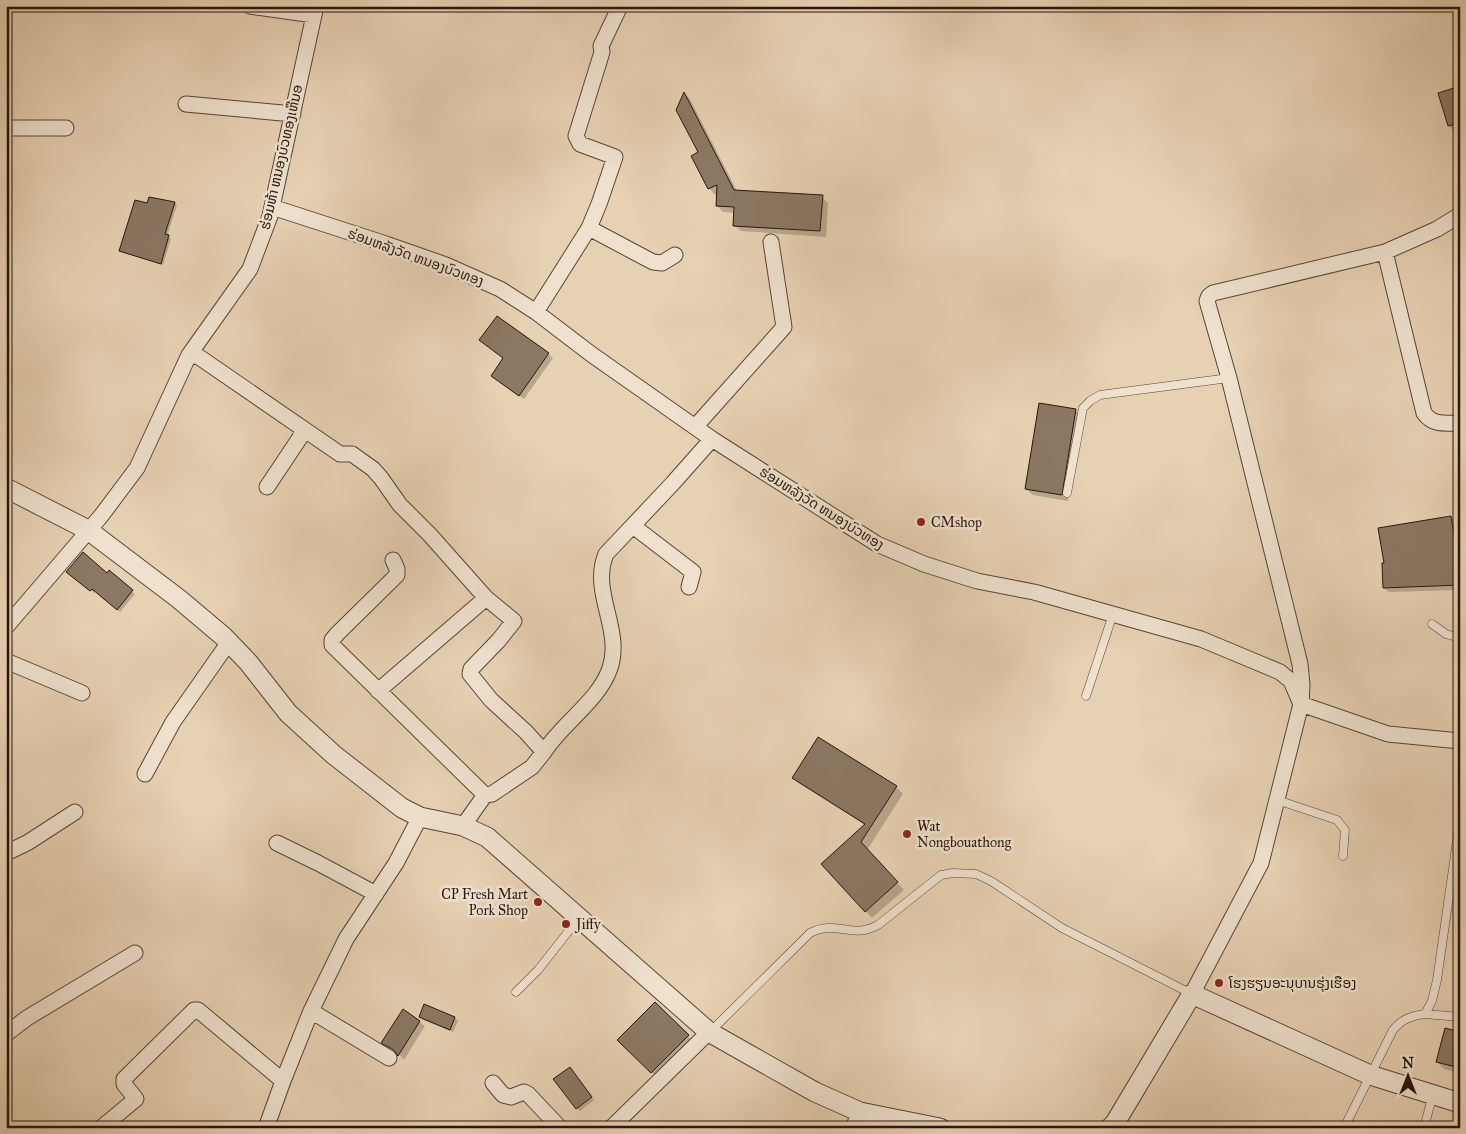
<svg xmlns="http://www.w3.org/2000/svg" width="1466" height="1134" font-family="'IM FELL Great Primer','Noto Sans Lao',serif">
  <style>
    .shadow { fill: #0003 }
    .building { fill: #8b7763; stroke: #27150c }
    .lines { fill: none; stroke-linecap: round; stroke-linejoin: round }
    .service-casing { stroke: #574436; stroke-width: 9 }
    .minor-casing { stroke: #574436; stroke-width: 17 }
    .tertiary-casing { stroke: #574436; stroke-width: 21 }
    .service { stroke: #efe1ce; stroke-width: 8 }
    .minor { stroke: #efe1ce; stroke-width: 15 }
    .tertiary { stroke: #efe1ce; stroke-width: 19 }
    .poi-dot { fill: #8f2418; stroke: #efe1ce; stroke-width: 2 }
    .labels { text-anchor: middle; stroke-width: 5; stroke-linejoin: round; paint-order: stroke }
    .street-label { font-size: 14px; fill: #27150c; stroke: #efe1ce }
    .poi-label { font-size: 14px; fill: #27150c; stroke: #efe1ce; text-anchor: start }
  </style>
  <rect width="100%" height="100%" fill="#e7d1b3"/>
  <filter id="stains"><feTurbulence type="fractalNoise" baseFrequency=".004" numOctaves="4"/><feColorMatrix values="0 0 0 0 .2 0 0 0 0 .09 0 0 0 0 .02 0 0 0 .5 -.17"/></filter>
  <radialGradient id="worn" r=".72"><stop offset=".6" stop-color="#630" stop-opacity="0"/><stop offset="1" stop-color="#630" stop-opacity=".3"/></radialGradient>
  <path class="shadow" d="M 1460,87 L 1460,129 L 1454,131 L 1449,126 Z
    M 685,94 L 690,99 L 737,191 L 822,197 L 828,203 L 826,237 L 741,231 L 734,225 L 735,213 L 723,212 L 717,206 L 718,193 L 715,195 L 709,188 Z
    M 175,203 L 177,205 L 167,236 L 171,239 L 163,265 L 123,252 L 121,250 L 148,204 Z
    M 481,340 L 548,354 L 553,358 L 524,399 L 492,376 L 504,358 Z
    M 1076,410 L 1082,417 L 1068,501 L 1033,495 L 1026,489 Z
    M 1451,517 L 1456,522 L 1460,540 L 1460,590 L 1389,592 L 1384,588 Z
    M 71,574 L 107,575 L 135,594 L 120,612 L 96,591 L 94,593 Z
    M 794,778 L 896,787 L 903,794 L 867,850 L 904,890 L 872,918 L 822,864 L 865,825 L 800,784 Z
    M 655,1003 L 693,1041 L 657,1077 L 619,1040 Z
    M 403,1011 L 425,1026 L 404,1060 L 398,1053 L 383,1042 Z
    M 420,1017 L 455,1018 L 458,1021 L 453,1032 L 423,1020 Z
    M 1460,1033 L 1460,1073 L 1444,1069 L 1437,1062 Z
    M 572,1071 L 594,1100 L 580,1111 L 577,1108 Z
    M 808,1125 L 815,1128 L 807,1128 Z"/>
  <path class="building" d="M 1460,86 L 1460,123 L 1448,126 L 1438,93 Z
    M 684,92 L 734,190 L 823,195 L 820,231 L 733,226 L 734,207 L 716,206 L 717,185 L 708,189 L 691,156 L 698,152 L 676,110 Z
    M 149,197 L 175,202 L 165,234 L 169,235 L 161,264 L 119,251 L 135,200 L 147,203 Z
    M 497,316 L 549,353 L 519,396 L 491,376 L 503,358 L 479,340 Z
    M 1039,403 L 1076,409 L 1062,495 L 1025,489 Z
    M 1451,516 L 1455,539 L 1460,538 L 1460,585 L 1383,588 L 1382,563 L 1384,563 L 1378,528 Z
    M 83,552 L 107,573 L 109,570 L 133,590 L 117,610 L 92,589 L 90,591 L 66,572 Z
    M 818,737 L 897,786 L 861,842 L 898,882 L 865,912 L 821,864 L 865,824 L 792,778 Z
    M 655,1002 L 689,1035 L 651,1073 L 617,1040 Z
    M 424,1004 L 455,1017 L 450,1030 L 419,1017 Z
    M 403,1009 L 420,1021 L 398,1056 L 394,1050 L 381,1043 Z
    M 1445,1028 L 1460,1032 L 1460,1068 L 1436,1062 Z
    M 570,1067 L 592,1097 L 576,1109 L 553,1079 Z"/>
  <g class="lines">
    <g class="service-casing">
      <path id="service" d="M 1067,493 L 1083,408 L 1090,401 L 1100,395 L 1229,378
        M 1432,624 L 1446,634 L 1460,638
        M 1086,696 L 1113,614
        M 1277,800 L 1337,820 L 1345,830 L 1343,856
        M 516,992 L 538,970 L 579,918
        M 1425,1014 L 1460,1017
        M 710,1032 L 810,933 C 837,919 851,940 878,925 L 941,875 L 953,873 L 976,874 L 991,881 L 1062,928 L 1192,994
        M 1344,1128 L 1393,1030 C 1402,1019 1411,1016 1425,1014 L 1432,1001 L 1437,980 L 1460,820
        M 1424,1128 L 1433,1094"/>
    </g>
    <g class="minor-casing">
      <path id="minor" d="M 250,6 L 314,15
        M 186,104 L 293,114
        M 6,128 L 66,128
        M 272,207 L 386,244 L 446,265 L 500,289 L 536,312 L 591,354 L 712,439 L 877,544 L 924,564 L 977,581 L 1034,592 L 1201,639 L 1280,672 L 1291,681 L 1301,704 L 1388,734 L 1460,741
        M 589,228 L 653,262 L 662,263 L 675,255
        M 1385,252 L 1424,413 C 1433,426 1446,423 1460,423
        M 536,312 L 589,228 L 599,204 L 615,157 L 580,144 L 576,136 L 602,52 L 601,46 L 620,6
        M 189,355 L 199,357 L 340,454 L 352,454 L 373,469 L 381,478 L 400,505 L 430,535 L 486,598 L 378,691
        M 695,427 L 784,327 L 771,242
        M 267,487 L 305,430
        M 633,526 L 693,572 L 689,587
        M 393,560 L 397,569 L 397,575 L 337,634 L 332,640 L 332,645 L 485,795
        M 6,627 L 101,516 L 137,468 L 189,355 L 250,269 L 270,216 L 316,6
        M 6,661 L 82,693
        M 544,752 C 562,723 599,701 610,668 C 623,629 590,592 606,554 L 673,483 L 712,439
        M 145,774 L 173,722 L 229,642
        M 463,826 L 485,795 L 492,794 L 532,767 L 544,752 L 526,732 L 491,700 L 470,674 L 471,669 L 499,640 L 514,621 L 486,598
        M 277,843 L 318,863 L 376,894
        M 6,853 L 27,843 L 75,812
        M 1192,994 L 1261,863 L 1301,704 L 1302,685 L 1300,664 L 1229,378 L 1207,301 L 1209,296 L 1213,293 L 1385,252 L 1437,229 L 1460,215
        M 311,1011 L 389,1058
        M 6,1034 L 27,1018 L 135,953
        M 493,1083 L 503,1095 L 511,1097 L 524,1092 L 528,1094 L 560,1128
        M 101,1128 L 136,1099 L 124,1084 L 124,1079 L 194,1010 L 198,1010 L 283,1081
        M 266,1128 L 283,1081 L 311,1011 L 346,939 L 396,863 L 420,817
        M 611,1128 L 709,1032
        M 853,1128 L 860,1112"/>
    </g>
    <g class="tertiary-casing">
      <path id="tertiary" d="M 6,488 L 88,530 L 179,599 L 224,637 L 248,662 L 288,713 L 334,755 L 402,808 L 420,817 L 463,826 L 487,837 L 709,1032 L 815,1092 L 860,1112 L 940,1128
        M 1110,1128 L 1115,1123 L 1192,994 L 1370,1075 L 1460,1103"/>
    </g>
    <use href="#service" class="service"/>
    <use href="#minor" class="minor"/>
    <use href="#tertiary" class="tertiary"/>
  </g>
  <g class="poi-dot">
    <circle cx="921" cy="522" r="5"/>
    <circle cx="907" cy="834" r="5"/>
    <circle cx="538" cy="902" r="5"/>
    <circle cx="566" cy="924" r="5"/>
    <circle cx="1219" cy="983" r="5"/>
  </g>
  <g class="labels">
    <g class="street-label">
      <text transform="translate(281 157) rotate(-77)" y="5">ຮ່ອມຫ້າ ຫນອງບົວທອງເຫືນອ</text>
      <text transform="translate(416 257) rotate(20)" y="5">ຮ່ອມຫລັງວັດ ຫນອງບົວທອງ</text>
      <text transform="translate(822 508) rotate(32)" y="5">ຮ່ອມຫລັງວັດ ຫນອງບົວທອງ</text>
    </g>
    <g class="poi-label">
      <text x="931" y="527">CMshop</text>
      <text x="917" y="831">Wat<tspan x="917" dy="16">Nongbouathong</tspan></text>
      <text x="528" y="899" text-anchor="end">CP Fresh Mart<tspan x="528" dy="16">Pork Shop</tspan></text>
      <text x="576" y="929">Jiffy</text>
      <text x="1229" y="988">ໂຮງຮຽນອະນຸບານຮຸ່ງເຮືອງ</text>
    </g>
  </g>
  <rect width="1466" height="1134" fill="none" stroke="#e7d1b3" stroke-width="25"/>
  <rect x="8" y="8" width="1451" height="1119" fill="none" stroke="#27150c" stroke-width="2.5"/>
  <rect x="12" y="12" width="1441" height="1109" fill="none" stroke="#27150c"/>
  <g transform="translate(1408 1076)" stroke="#efe1ce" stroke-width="4" paint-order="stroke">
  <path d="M0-4L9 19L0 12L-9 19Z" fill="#27150c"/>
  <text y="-8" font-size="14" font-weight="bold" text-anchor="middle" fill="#27150c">N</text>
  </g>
  <rect width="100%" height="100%" filter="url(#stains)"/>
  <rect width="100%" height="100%" fill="url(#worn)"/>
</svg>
